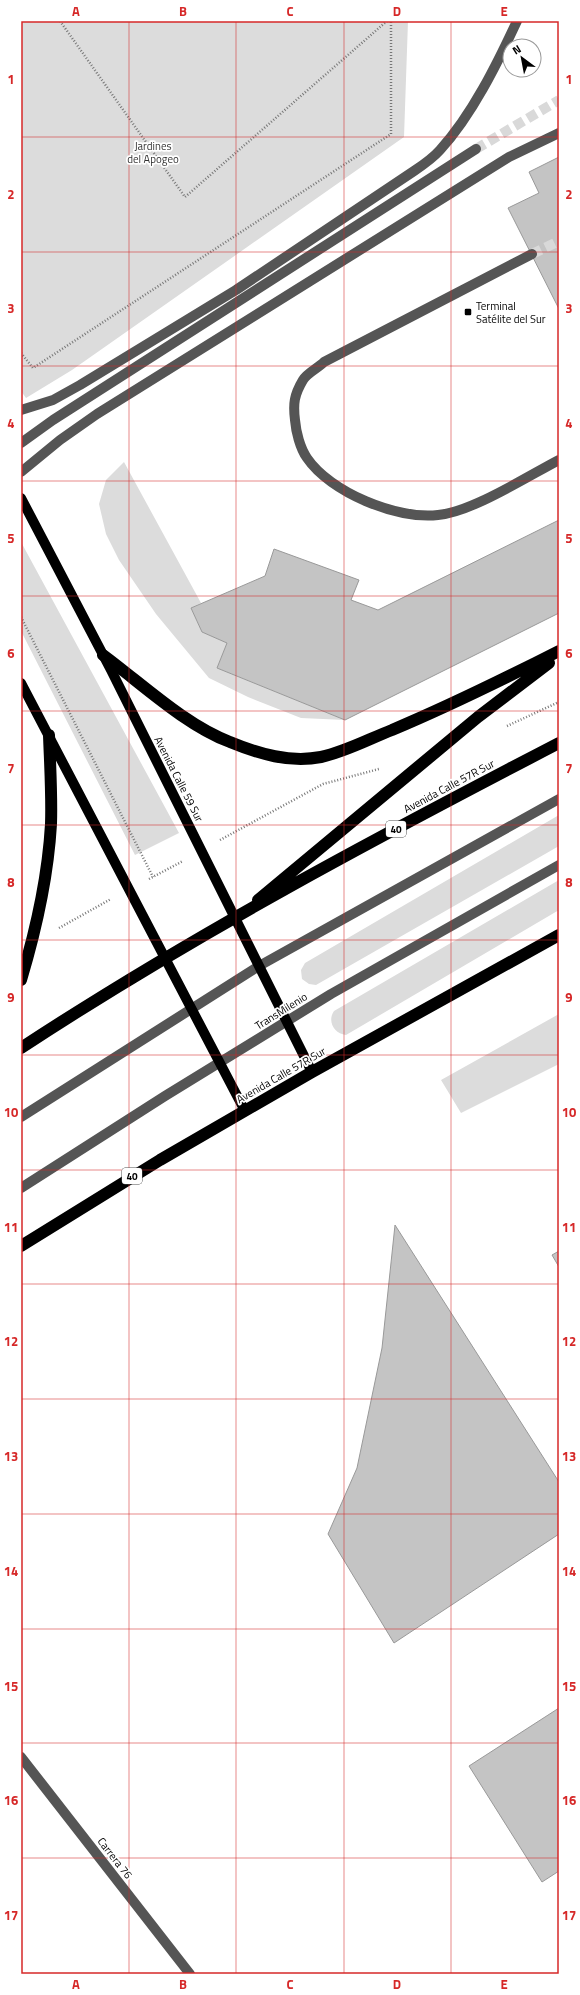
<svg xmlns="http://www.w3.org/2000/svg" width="580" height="1995" font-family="'Titillium Web',sans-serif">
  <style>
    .green { fill: #dcdcdc }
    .building { fill: #c4c4c4; stroke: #999 }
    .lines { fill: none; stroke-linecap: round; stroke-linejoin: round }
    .minor-tunnel { stroke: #d9d9d9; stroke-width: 10; stroke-dasharray: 10 5; stroke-linecap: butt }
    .path { stroke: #777; stroke-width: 2.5; stroke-dasharray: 1 2; stroke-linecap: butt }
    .minor { stroke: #555; stroke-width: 10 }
    .major { stroke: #000; stroke-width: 10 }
    .highway { stroke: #000; stroke-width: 12 }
    .grid { fill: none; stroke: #d62828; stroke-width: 1; stroke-opacity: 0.55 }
    .poi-dot { fill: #000; stroke: #fff; stroke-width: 1.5 }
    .labels { text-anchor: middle; stroke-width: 3.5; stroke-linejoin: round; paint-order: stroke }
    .shield { fill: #fff; stroke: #4c4c4c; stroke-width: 1 }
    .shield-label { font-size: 10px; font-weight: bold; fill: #000 }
    .park-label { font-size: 11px; fill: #333; stroke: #fff }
    .poi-label { font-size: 11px; fill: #000; stroke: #fff; text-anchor: start }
    .street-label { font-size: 11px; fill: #000; stroke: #fff }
    .neatline { fill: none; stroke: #d62828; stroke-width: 1.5 }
    .grid-label { font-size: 13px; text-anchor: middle; font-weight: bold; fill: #d62828 }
  </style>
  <rect width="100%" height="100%" fill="#fff"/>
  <path class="green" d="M 21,21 L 408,21 L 404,137 L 72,370 L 26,398 L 21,391 Z
    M 124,462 L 201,603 L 191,608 L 202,632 L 227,643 L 217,668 L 345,720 L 301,718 L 248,697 L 209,678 L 156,614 L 119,560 L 106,534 L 99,504 L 106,480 Z
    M 21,542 L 179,833 L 135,855 L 21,631 Z
    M 559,815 L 559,846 L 316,985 L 309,984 L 302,979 L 301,970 L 305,963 Z
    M 559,880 L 559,910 L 346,1035 C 334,1034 327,1021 334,1011 Z
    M 559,1014 L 559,1064 L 461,1113 L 441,1080 Z"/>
  <path class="building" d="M 559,157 L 559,309 L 508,208 L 539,193 L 529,172 Z
    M 559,520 L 559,613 L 345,720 L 217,668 L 227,643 L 202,632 L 191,608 L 265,576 L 274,549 L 359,580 L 351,600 L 378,610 Z
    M 395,1225 L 559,1482 L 559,1534 L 394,1643 L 328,1534 L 357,1468 L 382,1348 Z
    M 559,1251 L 559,1267 L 552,1255 Z
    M 559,1708 L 559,1871 L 542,1882 L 469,1766 Z"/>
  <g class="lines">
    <path class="minor-tunnel" d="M 476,149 L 559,100
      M 532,254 L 559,241"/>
    <path class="path" d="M 60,21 L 185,197 L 387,21
      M 21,353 L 33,368 L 391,134 L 391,21
      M 21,617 L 153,877
      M 507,726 L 559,702
      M 220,840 L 323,784 L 379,769
      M 149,879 L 183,861
      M 59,928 L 111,899"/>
    <path class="minor" d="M 532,254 L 324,362 C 318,368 307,373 303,380 C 294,395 293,404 295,420 C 296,432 300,448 307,458 C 330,492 397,520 438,515 C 472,512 528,476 559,460
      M 21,410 L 53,400 L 80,385 L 236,290 L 414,171 C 423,165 433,158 440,150 C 472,115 497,64 517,21
      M 21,443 L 53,420 L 476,149
      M 21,472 L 60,440 L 97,414 L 509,157 L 559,133
      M 21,1117 L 259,966 L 559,799
      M 21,1188 L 165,1096 L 331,994 L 559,865
      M 21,1757 L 190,1974"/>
    <path class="major" d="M 21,498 L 111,670 L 312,1072
      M 21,683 L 245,1111"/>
    <path class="highway" d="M 103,655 C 141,683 185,725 230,742 C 259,754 290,763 321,757 C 345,752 369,739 392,730 C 449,706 504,679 559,651
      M 258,900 L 478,717 L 549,663
      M 21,980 C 36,930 48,877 51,824 C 52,795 50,764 49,735
      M 21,1048 C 193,935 376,838 559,743
      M 21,1246 L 160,1160 L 312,1072 L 559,935"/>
  </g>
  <path class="grid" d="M 129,21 L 129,1974M 236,21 L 236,1974M 344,21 L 344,1974M 451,21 L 451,1974M 21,137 L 559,137M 21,252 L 559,252M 21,366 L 559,366M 21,481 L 559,481M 21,596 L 559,596M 21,711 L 559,711M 21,825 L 559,825M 21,940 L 559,940M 21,1055 L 559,1055M 21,1170 L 559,1170M 21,1284 L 559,1284M 21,1399 L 559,1399M 21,1514 L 559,1514M 21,1629 L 559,1629M 21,1743 L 559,1743M 21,1858 L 559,1858"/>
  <rect class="poi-dot" x="464" y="308" width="8" height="8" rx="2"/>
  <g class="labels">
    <g class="shield">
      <rect x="386" y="821" width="20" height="16" rx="3"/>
      <rect x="122" y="1168" width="20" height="16" rx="3"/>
    </g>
    <g class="shield-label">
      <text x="396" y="833">40</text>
      <text x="132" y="1180">40</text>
    </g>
    <g class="park-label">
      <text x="153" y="150">Jardines<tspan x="153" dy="13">del Apogeo</tspan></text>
    </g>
    <g class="poi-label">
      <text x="476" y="310">Terminal<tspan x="476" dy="13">Satélite del Sur</tspan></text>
    </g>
    <g class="street-label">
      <text transform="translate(179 779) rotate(63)" y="4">Avenida Calle 59 Sur</text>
      <text transform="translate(449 786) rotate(-28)" y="4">Avenida Calle 57R Sur</text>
      <text transform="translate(281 1011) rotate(-32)" y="4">TransMilenio</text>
      <text transform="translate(281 1075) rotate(-30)" y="4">Avenida Calle 57R Sur</text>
      <text transform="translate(115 1858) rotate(52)" y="4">Carrera 76</text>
    </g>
  </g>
  <rect width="580" height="1995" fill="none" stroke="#ffffff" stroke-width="44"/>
  <g transform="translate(522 58) rotate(328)"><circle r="19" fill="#ffffff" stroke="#999999"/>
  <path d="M0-3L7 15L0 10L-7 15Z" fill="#000000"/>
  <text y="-6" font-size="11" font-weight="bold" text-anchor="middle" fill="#000000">N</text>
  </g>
  <rect x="22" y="22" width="536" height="1951" class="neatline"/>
  <g class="grid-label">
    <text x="76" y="16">A</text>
    <text x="183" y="16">B</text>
    <text x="290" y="16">C</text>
    <text x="397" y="16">D</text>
    <text x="504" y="16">E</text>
    <text x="11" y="84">1</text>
    <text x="569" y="84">1</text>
    <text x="11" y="199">2</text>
    <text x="569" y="199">2</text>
    <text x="11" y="313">3</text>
    <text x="569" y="313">3</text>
    <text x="11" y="428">4</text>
    <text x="569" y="428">4</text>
    <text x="11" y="543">5</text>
    <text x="569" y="543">5</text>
    <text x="11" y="658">6</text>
    <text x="569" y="658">6</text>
    <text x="11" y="773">7</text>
    <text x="569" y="773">7</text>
    <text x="11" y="887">8</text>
    <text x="569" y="887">8</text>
    <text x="11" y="1002">9</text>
    <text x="569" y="1002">9</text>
    <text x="11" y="1117">10</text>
    <text x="569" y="1117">10</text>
    <text x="11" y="1232">11</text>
    <text x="569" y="1232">11</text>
    <text x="11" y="1346">12</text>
    <text x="569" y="1346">12</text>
    <text x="11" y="1461">13</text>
    <text x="569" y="1461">13</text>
    <text x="11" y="1576">14</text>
    <text x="569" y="1576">14</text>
    <text x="11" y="1691">15</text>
    <text x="569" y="1691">15</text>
    <text x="11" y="1805">16</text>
    <text x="569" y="1805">16</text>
    <text x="11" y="1920">17</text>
    <text x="569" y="1920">17</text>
    <text x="76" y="1989">A</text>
    <text x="183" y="1989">B</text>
    <text x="290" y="1989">C</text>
    <text x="397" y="1989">D</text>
    <text x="504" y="1989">E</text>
  </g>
</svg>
